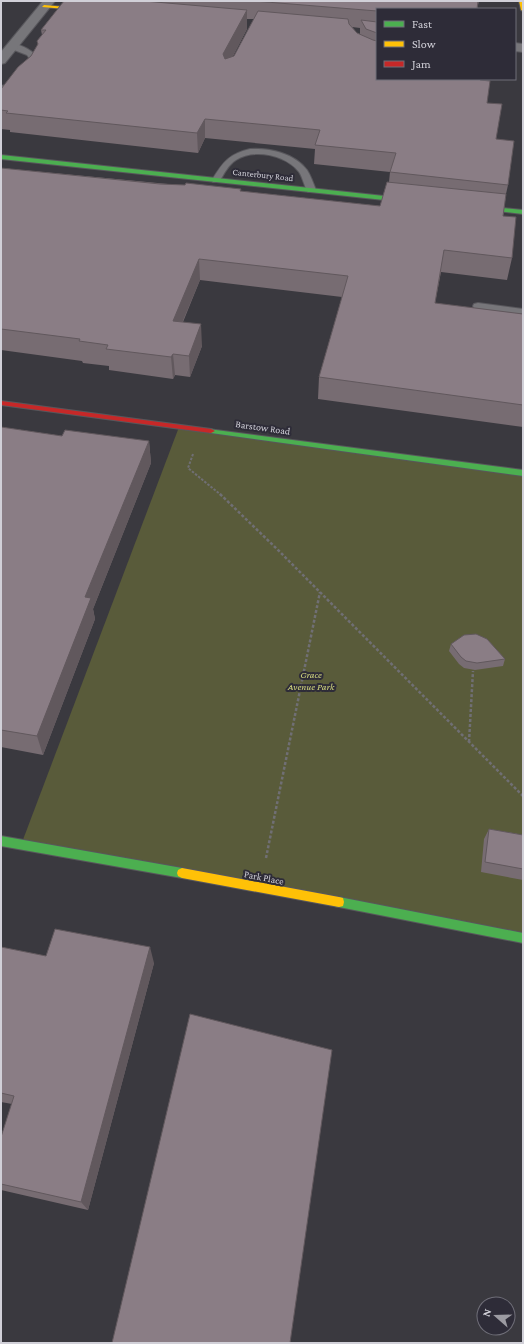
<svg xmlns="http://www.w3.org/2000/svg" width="524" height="1344" font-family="'Crimson Pro',serif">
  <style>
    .green { fill: #595b3a }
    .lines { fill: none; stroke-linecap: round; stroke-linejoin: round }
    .lane-casing { stroke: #58575c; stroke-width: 2 }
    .street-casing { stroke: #58575c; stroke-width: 2 }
    .fast-casing { stroke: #58575c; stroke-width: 2 }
    .slow-casing { stroke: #58575c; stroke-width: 2 }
    .jam-casing { stroke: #58575c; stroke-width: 2 }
    .path-far1 { stroke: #706f74; stroke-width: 2; stroke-dasharray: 2.5 1.5; stroke-linecap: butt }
    .path { stroke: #706f74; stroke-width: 2.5; stroke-dasharray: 3 2; stroke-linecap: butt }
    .lane { fill: #77767a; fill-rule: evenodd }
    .street { fill: #77767a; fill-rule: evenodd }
    .fast { fill: #4caf50; fill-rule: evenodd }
    .slow { fill: #ffc107; fill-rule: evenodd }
    .jam { fill: #c62828; fill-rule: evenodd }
    .wall { fill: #776c72; fill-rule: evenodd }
    .shaded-wall { fill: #61585d }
    .building { fill: #8a7d85; stroke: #61585d }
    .labels { text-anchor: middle; stroke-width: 4; stroke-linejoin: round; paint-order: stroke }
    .far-street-label { font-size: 9px; fill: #d1d0d8; stroke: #2e2c38 }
    .street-label { font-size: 10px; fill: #d1d0d8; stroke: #2e2c38 }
    .park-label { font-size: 10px; font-style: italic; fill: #d2d77e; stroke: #2e2c38 }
  </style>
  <rect width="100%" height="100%" fill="#3a393f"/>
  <path class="green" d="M 179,427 L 523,473 L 523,938 L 21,845 Z"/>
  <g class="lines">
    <g class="lane-casing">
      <path id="lane" d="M 9,44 C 21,43 35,51 40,62 C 32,81 20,88 1,90 L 1,86 C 17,83 26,77 32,62 L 27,55 L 9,48 Z
        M 250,149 C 270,148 294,153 307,170 C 311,176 313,183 316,190 L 314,192 L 308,192 C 304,186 303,178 299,172 C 286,155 254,148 236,160 C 228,165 224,174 219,182 L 213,182 L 212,180 C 223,162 229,154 250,149 Z
        M 478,303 L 523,309 L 523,315 L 474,308 L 473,306 L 474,304 Z"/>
    </g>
    <g class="street-casing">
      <path id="street" d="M 43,1 L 55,1 L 5,63 L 1,64 L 1,52 Z
        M 515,43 L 523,44 L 523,52 L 515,51 Z"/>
    </g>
    <g class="fast-casing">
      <path id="fast" d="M 1,155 L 412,199 L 415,201 L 412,203 L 1,159 Z
        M 474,205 L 523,210 L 523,214 L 472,208 L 472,206 Z
        M 208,429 L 523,470 L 523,476 L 211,433 L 207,431 Z
        M 1,836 L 182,868 L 186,870 L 187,873 L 186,876 L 182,878 L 1,846 Z
        M 339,897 L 523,933 L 523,943 L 339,907 L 335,906 L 334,902 L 335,898 Z"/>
    </g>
    <g class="slow-casing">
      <path id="slow" d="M 519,1 L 523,1 L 523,11 L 521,10 Z
        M 44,5 L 89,9 L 91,10 L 89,11 L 42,7 Z
        M 182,868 L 339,897 L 343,898 L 344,902 L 343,906 L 339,907 L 182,878 L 178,876 L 177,873 L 178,870 Z"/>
    </g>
    <g class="jam-casing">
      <path id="jam" d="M 1,401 L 211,429 L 215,431 L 211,433 L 1,405 Z"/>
    </g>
    <path class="path-far1" d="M 193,454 L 188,468 L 221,495"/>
    <path class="path" d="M 220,494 L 278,550 L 523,796
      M 469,742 L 473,671
      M 266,858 L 320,592"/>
    <use href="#lane" class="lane"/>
    <use href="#street" class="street"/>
    <use href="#fast" class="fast"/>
    <use href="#slow" class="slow"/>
    <use href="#jam" class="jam"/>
  </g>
  <path class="wall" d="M 64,1 L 479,1 L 477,9 L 377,9 L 377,79 L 480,80 L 487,103 L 508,185 L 506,194 L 503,216 L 512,258 L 507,280 L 441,272 L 435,303 L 523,314 L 523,427 L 318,399 L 319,377 L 342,297 L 200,280 L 183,322 L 202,346 L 190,377 L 175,375 L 173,379 L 109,370 L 109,366 L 83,363 L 82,361 L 1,350 L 1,168 L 241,191 L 380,206 L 389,182 L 390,172 L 314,164 L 315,149 L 205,138 L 198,153 L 10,132 L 10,130 L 1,129 L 1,89 L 31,56 L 38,44 L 37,41 L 42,35 L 41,30 ZM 247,19 L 254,19 L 234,56 L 233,56 L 247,29 ZM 352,27 L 360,28 L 360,34 L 357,33 Z
    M 1,427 L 62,436 L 149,441 L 151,463 L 93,609 L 95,619 L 43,755 L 1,747 Z
    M 451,644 L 505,659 L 503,666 L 475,670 L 464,668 L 459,664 L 449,651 Z
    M 489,829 L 523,835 L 523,880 L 481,872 L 484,839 Z
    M 1,947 L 46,956 L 154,963 L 88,1210 L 1,1190 L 1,1137 L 12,1104 L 1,1102 Z"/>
  <path class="shaded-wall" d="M 247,10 L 247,29 L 224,73 L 223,54 Z
    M 205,119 L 205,138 L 198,153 L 197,133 Z
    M 199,259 L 200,280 L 174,342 L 173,321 Z
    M 201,324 L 202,346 L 190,377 L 189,356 Z
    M 173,354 L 175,375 L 173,379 L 171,357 Z
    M 149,441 L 151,463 L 93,609 L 95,619 L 43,755 L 37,736 L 85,597 Z
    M 150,947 L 154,963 L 88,1210 L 81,1202 Z"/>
  <path class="building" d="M 64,1 L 144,1 L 247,10 L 223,54 L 225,59 L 234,56 L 258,11 L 348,19 L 349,24 L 357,33 L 373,40 L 377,41 L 377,79 L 480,79 L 480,80 L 490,81 L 487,103 L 502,104 L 496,139 L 514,141 L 508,185 L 390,172 L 396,153 L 315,145 L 320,130 L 205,119 L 197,133 L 6,113 L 8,111 L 1,110 L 1,89 L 18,67 L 31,56 L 38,44 L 37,41 L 46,30 L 41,30 Z
    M 254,1 L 478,1 L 477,9 L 377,9 L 377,11 Z
    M 361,20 L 377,22 L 377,33 L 366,29 Z
    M 1,168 L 160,184 L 185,185 L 186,183 L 241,189 L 240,191 L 380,206 L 387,182 L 506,194 L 503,216 L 516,217 L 512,258 L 444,250 L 435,303 L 523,314 L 523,405 L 319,377 L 348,276 L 199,259 L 173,321 L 201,324 L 189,356 L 173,354 L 171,357 L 106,349 L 108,345 L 79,341 L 80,339 L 1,329 Z
    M 1,427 L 62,436 L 65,430 L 149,441 L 85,597 L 91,598 L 37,736 L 1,730 Z
    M 476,634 L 487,639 L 505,659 L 477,663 L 466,661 L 461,657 L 451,644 L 464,635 Z
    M 489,829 L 523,835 L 523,869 L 485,862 Z
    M 55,929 L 150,947 L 81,1202 L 1,1184 L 1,1137 L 14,1096 L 1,1093 L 1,947 L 46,956 Z
    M 190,1014 L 332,1050 L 290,1343 L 112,1343 Z"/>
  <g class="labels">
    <g class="far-street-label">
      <text transform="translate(263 175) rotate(6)" y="3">Canterbury Road</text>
    </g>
    <g class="street-label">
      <text transform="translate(263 427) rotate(8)" y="4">Barstow Road</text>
      <text transform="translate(264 877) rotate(11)" y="4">Park Place</text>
    </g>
    <g class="park-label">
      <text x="311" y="678">Grace<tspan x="311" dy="12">Avenue Park</tspan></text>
    </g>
  </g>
  <rect width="524" height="1344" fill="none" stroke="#d1d0d8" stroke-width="4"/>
  <rect x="376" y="8" width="140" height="72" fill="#2e2c38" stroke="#6f6e78"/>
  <rect x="384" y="21" width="20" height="6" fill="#4caf50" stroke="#6f6e78"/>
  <text x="412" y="28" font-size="12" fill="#d1d0d8">Fast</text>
  <rect x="384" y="41" width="20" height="6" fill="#ffc107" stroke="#6f6e78"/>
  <text x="412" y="48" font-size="12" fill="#d1d0d8">Slow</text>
  <rect x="384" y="61" width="20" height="6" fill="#c62828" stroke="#6f6e78"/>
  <text x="412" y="68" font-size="12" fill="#d1d0d8">Jam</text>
  <g transform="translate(496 1316) rotate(290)"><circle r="19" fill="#2e2c38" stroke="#6f6e78"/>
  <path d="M0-3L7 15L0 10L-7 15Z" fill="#9c9ba2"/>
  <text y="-6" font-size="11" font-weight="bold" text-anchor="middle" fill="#d1d0d8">N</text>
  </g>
</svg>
